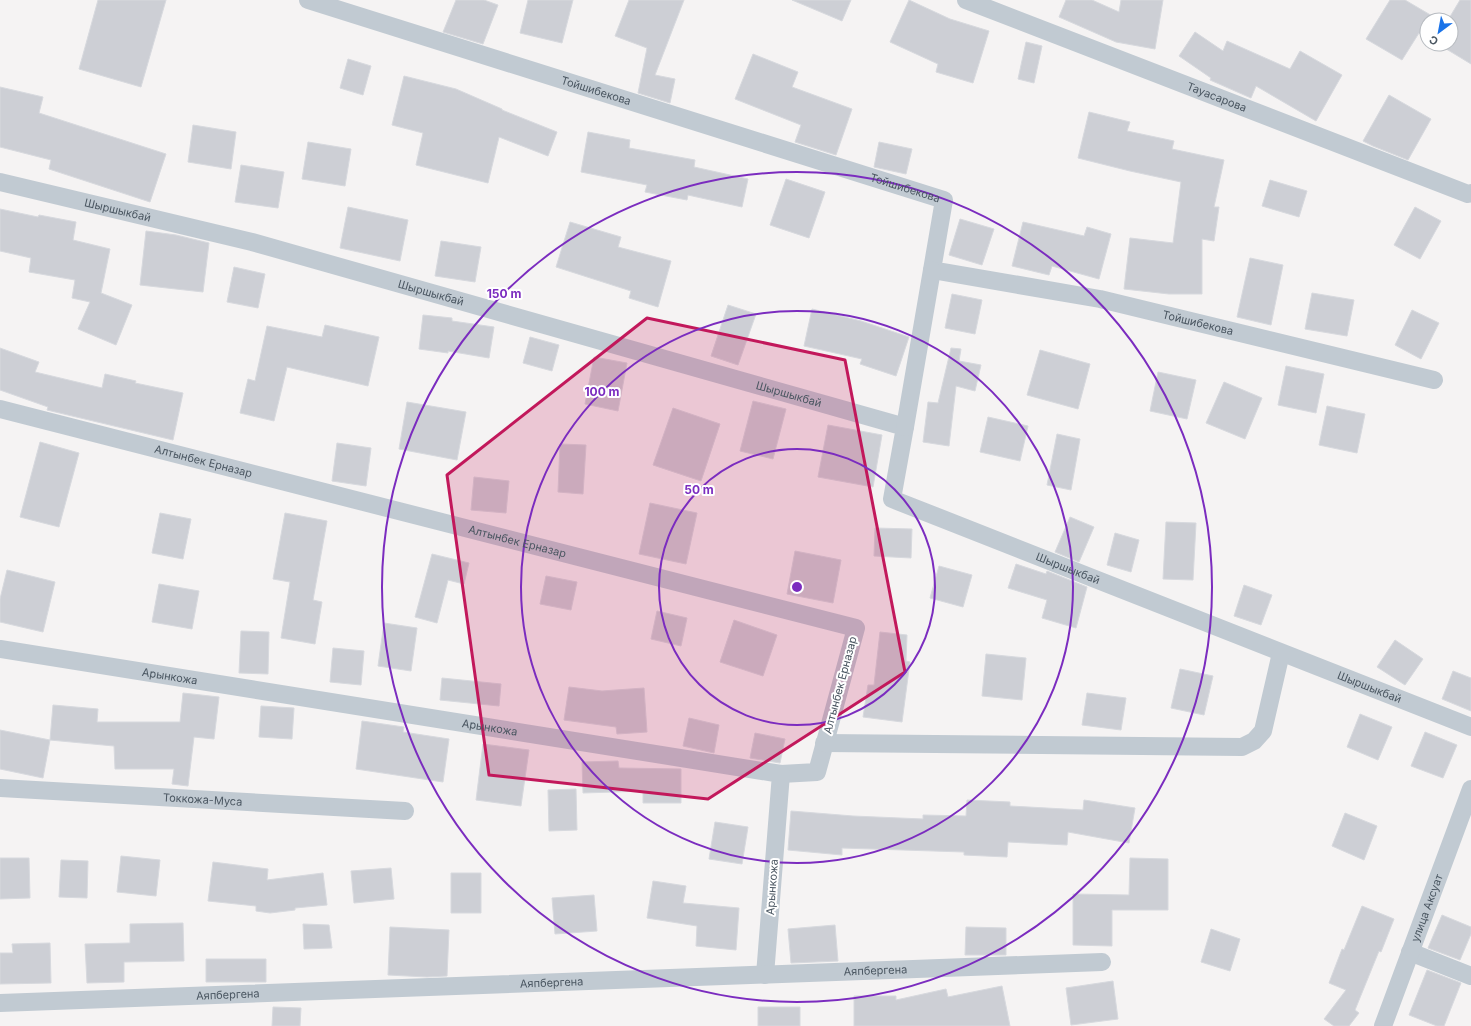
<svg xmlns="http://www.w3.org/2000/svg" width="1471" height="1026" font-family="Inter,sans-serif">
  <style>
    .building { fill: #cdcfd5; stroke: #d7d9de }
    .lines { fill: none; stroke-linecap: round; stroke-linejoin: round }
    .street { stroke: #c1cad2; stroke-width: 18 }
    .marked { fill: #c2185b; fill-opacity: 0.2; stroke: #c2185b; stroke-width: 3; stroke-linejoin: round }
    .ring { fill: none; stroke: #7b2cbf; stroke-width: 2 }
    .labels { text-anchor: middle; stroke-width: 4; stroke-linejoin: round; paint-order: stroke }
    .street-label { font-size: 11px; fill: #4a5661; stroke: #fff }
    .centre { fill: #7b2cbf; stroke: #fff; stroke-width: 2 }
    .ring-label { font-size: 12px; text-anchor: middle; font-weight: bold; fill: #7b2cbf; stroke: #fff; stroke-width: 4; stroke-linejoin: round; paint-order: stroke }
  </style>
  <rect width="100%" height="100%" fill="#f5f3f3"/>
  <path class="building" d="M 98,0 L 166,0 L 141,87 L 79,69 Z
    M 456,0 L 484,0 L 498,5 L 483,44 L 443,32 Z
    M 528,0 L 573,0 L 562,43 L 520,33 Z
    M 629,0 L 684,0 L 655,75 L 675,79 L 670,103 L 638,93 L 647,48 L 615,36 Z
    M 792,0 L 851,0 L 842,21 Z
    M 909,0 L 950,19 L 989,31 L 973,83 L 936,72 L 938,64 L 890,42 Z
    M 1066,0 L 1092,0 L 1119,12 L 1121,0 L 1163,0 L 1155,49 L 1116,42 L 1059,17 Z
    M 1390,0 L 1405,0 L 1439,20 L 1427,20 L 1427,38 L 1419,33 L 1402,60 L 1366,39 Z
    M 1460,0 L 1471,0 L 1471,64 L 1438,44 L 1451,44 L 1451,20 L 1448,20 Z
    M 1195,32 L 1223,51 L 1227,41 L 1290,69 L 1300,51 L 1342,75 L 1316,121 L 1256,86 L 1251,98 L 1210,80 L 1211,78 L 1179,56 Z
    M 1026,42 L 1042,46 L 1034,83 L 1018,79 Z
    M 753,54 L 798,72 L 792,87 L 852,109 L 836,155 L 795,142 L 801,125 L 735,99 Z
    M 348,59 L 371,66 L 363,95 L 340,88 Z
    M 404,76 L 456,89 L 502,109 L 502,110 L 557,132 L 548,156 L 499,137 L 488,183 L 416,165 L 423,133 L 392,125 Z
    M 0,87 L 43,97 L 39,113 L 166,154 L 150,202 L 49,169 L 51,160 L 0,147 Z
    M 1389,95 L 1431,119 L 1408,160 L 1373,146 L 1363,141 Z
    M 1089,112 L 1130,122 L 1127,131 L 1174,141 L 1172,149 L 1224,160 L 1214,207 L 1219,207 L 1214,241 L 1202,239 L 1202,294 L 1169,294 L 1124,289 L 1130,238 L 1173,243 L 1181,182 L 1130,171 L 1078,158 Z
    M 193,125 L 236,132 L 231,169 L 188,162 Z
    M 588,132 L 630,140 L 629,148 L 695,160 L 694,167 L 748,179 L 742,207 L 688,195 L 687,200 L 645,192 L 647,185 L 581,172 Z
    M 308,142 L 351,149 L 345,186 L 302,179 Z
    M 879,142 L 912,149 L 906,174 L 874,167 Z
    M 241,165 L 284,172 L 278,208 L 235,202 Z
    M 786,179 L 825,192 L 809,238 L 770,225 Z
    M 1270,180 L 1307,191 L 1299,217 L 1262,206 Z
    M 348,207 L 408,220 L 400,261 L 340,248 Z
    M 1415,207 L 1441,221 L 1420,259 L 1394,245 Z
    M 0,209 L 38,217 L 39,215 L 76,222 L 73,240 L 110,249 L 101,293 L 132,305 L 116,345 L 78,329 L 90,302 L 72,298 L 75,280 L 29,272 L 31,258 L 0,251 Z
    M 960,219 L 994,229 L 982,265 L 949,255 Z
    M 570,222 L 621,237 L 618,247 L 671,261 L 658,307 L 629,298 L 631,291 L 556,267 Z
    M 1023,222 L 1084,236 L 1087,227 L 1111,234 L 1099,279 L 1052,266 L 1049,275 L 1012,266 Z
    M 146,231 L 176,235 L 209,243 L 203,292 L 140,285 Z
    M 441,241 L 481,247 L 475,282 L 435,276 Z
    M 1250,258 L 1283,265 L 1271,325 L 1237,317 Z
    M 234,267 L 265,274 L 258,308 L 227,302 Z
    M 1312,293 L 1354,300 L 1347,336 L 1305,329 Z
    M 952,294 L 982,300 L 975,334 L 945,328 Z
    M 728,305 L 756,314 L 738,365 L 711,356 Z
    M 812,309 L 861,321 L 909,337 L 896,376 L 860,364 L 862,359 L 804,346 Z
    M 1412,310 L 1439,323 L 1421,359 L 1395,345 Z
    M 423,315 L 452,318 L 452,321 L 494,327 L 489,358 L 448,351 L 448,353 L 419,349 Z
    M 325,325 L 379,337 L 368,386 L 287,367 L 274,421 L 240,413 L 248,379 L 255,381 L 267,326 L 322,337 Z
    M 530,337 L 559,345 L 552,371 L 523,363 Z
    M 0,348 L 39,362 L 35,372 L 102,388 L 105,374 L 136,381 L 135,383 L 183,393 L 173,440 L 47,410 L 48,407 L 0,390 Z
    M 951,348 L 961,349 L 959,361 L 981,365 L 975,391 L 956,386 L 949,446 L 923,442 L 928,402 L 938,403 Z
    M 1040,350 L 1090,364 L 1078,409 L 1027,395 Z
    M 594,357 L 627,363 L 618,411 L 585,404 Z
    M 1286,366 L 1324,374 L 1316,413 L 1278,405 Z
    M 1158,372 L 1196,380 L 1187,419 L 1150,411 Z
    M 1224,382 L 1262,398 L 1245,439 L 1206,423 Z
    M 753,401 L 786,409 L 773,459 L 740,451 Z
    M 407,402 L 466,412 L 457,460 L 399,449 Z
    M 1327,406 L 1365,414 L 1357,453 L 1319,445 Z
    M 673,408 L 720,424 L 701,481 L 653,465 Z
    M 988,417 L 1028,426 L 1020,461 L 980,452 Z
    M 828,425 L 882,435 L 873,487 L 818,477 Z
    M 1057,434 L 1080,439 L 1071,490 L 1047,485 Z
    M 40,442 L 79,453 L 59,527 L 20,517 Z
    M 337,443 L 371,448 L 366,486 L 332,481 Z
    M 560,444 L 586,445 L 583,494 L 558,492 Z
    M 474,477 L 509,481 L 506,513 L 471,510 Z
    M 650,503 L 697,513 L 686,564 L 639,554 Z
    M 160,513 L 191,519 L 183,559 L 152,553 Z
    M 285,513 L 327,521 L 313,600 L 322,602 L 315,644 L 281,638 L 290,582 L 273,579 Z
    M 1070,517 L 1094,527 L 1079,562 L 1055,552 Z
    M 1166,522 L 1196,523 L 1193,580 L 1163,579 Z
    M 875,528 L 912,529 L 911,558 L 874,556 Z
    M 1115,533 L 1139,540 L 1131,572 L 1107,565 Z
    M 795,551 L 841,560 L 833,603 L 787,594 Z
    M 432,554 L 469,563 L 464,584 L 448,580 L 437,623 L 415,617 Z
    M 1016,564 L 1046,574 L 1047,571 L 1087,587 L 1076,628 L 1042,618 L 1047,600 L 1008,588 Z
    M 939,566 L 972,575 L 963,607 L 930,598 Z
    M 7,570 L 55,582 L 43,632 L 0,622 L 0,599 Z
    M 546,576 L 577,582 L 571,610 L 540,604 Z
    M 159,584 L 199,591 L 192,629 L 152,622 Z
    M 1244,585 L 1272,595 L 1261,625 L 1234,616 Z
    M 657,611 L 687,618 L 681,646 L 651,639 Z
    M 734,620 L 777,635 L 763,676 L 720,662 Z
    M 384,623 L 417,628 L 411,671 L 378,666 Z
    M 241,631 L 269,632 L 268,674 L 239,673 Z
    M 880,632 L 907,635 L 906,661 L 910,662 L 902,722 L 863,717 L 868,685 L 874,685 Z
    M 1395,640 L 1423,659 L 1405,685 L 1377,667 Z
    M 333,648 L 364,651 L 361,685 L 330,682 Z
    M 986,654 L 1026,658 L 1022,700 L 982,696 Z
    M 1180,669 L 1213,676 L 1204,715 L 1171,708 Z
    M 1453,671 L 1471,678 L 1471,711 L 1442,699 Z
    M 442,678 L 501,684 L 499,706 L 440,700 Z
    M 569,687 L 602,691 L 644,688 L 647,732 L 617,734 L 616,727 L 564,720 Z
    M 183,693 L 219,697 L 214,739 L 194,737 L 188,786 L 172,784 L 174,769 L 115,769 L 114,746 L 50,740 L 53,705 L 98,709 L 97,722 L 180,722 Z
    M 1087,693 L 1126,698 L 1121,730 L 1082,725 Z
    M 261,706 L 294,708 L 292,739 L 259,737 Z
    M 1360,714 L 1392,727 L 1378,760 L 1347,747 Z
    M 689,718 L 719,725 L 714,753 L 683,746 Z
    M 362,721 L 404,727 L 403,732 L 449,739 L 443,782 L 356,769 Z
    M 0,730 L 50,740 L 43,778 L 0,769 Z
    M 1425,732 L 1457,745 L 1443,778 L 1411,766 Z
    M 755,733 L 785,739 L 780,763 L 750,758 Z
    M 483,744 L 529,750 L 521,806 L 476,800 Z
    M 618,761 L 619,768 L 681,769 L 681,803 L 643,803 L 643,791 L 583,793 L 582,762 Z
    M 576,789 L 577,830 L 549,831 L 548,790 Z
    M 967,800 L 1010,802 L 1010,806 L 1083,810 L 1084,800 L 1135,808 L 1129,843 L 1068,832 L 1067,845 L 1008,842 L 1007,857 L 964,855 L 964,852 L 842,848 L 842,855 L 788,850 L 791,811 L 853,816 L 923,819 L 923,815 L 966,816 Z
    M 1345,813 L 1377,826 L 1364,860 L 1332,846 Z
    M 715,822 L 748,827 L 742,864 L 709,859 Z
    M 121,856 L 160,860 L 156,896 L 117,892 Z
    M 0,858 L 29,858 L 30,898 L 0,899 Z
    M 1130,858 L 1168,859 L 1168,910 L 1112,910 L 1112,946 L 1073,945 L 1073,894 L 1129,895 Z
    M 61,860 L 88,861 L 87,898 L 59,897 Z
    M 213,862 L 268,869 L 267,880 L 323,873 L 327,905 L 295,908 L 295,910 L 270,913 L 256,911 L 256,906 L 208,901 Z
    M 391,868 L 394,899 L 354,903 L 351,871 Z
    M 451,873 L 481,873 L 481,913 L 451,913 Z
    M 653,881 L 686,886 L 683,903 L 739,908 L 736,950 L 696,946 L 697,926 L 647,918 Z
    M 594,895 L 597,931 L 555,934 L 552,898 Z
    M 1362,906 L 1394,919 L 1381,952 L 1379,951 L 1355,1010 L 1359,1013 L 1349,1026 L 1334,1026 L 1324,1019 L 1346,990 L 1329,983 L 1342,949 L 1344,950 Z
    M 1442,915 L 1471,927 L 1471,934 L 1460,960 L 1428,948 Z
    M 183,923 L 184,961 L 124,962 L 124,982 L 87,983 L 85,944 L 130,943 L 130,924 Z
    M 303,924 L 329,925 L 332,948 L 304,949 Z
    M 835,925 L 838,961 L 791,963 L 788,929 Z
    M 390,927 L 449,930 L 447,976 L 427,977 L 388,975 Z
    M 966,927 L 1006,928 L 1006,955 L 965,955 Z
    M 1211,929 L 1240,939 L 1230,971 L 1201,962 Z
    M 50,943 L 51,983 L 0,984 L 0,953 L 13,953 L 12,944 Z
    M 206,959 L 266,959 L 266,982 L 206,982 Z
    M 1427,970 L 1461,983 L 1444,1026 L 1437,1026 L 1409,1015 Z
    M 1113,981 L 1118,1019 L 1071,1025 L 1066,988 Z
    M 1002,986 L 1010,1026 L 854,1026 L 854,996 L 896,996 L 896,1000 L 946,989 L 948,997 Z
    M 273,1007 L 301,1008 L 300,1026 L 272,1026 Z
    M 758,1007 L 800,1007 L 800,1026 L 758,1026 Z"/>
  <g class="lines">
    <g class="street">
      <path id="s1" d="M 308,0 L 944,200 L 932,270 L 1100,299 L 1434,380"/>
      <path id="s2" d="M 966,0 L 1468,194 L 1471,193"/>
      <path id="s3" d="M 0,182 L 252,242 L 905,427 L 892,499 L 1471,727"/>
      <path id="s4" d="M 0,409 L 856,628 L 817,772 L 781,774"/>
      <path d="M 905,427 L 932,270"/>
      <path id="s5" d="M 0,649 L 781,774 L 765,975"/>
      <path d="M 824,743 L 1242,747 L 1254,741 L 1263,731 L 1281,653"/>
      <path id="s6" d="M 0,788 L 405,811"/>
      <path d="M 1410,952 L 1471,976"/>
      <path id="s7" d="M 0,1003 L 1102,962"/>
      <path id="s8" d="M 1383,1026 L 1471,789"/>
    </g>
  </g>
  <path class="marked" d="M 647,318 L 845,360 L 905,672 L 708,799 L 489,775 L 447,475 Z"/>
  <g class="ring">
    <circle cx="797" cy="587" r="138"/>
    <circle cx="797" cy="587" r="276"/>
    <circle cx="797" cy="587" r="415"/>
  </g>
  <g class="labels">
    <g class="street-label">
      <text dy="4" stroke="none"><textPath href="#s1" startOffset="302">Тойшибекова</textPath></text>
      <text dy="4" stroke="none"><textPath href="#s2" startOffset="269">Тауасарова</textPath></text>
      <text dy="4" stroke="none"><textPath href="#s1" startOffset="626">Тойшибекова</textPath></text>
      <text dy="4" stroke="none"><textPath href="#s3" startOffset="121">Шыршыкбай</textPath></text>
      <text dy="4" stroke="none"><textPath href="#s3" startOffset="445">Шыршыкбай</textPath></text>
      <text dy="4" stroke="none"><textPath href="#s1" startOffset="1009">Тойшибекова</textPath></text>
      <text dy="4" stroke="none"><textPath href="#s3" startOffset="817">Шыршыкбай</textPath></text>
      <text dy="4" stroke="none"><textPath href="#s4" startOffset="210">Алтынбек Ерназар</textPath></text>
      <text dy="4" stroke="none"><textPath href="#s4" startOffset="534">Алтынбек Ерназар</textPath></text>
      <text dy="4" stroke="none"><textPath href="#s3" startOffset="1200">Шыршыкбай</textPath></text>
      <text dy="4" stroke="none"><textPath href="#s5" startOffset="172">Арынкожа</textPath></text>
      <text transform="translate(840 685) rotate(-75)" y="4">Алтынбек Ерназар</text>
      <text dy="4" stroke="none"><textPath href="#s3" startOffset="1524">Шыршыкбай</textPath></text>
      <text dy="4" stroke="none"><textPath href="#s5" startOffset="496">Арынкожа</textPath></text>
      <text dy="4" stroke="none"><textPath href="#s6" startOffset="203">Токкожа-Муса</textPath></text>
      <text transform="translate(772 887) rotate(-86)" y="4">Арынкожа</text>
      <text dy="4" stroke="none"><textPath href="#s8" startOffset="126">улица Аксуат</textPath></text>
      <text dy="4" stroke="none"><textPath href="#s7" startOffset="876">Аяпбергена</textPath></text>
      <text dy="4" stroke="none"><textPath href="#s7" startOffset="552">Аяпбергена</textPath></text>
      <text dy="4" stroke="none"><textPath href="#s7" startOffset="228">Аяпбергена</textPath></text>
    </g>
  </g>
  <circle cx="797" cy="587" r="6" class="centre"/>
  <g class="ring-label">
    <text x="504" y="298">150 m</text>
    <text x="602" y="396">100 m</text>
    <text x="699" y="494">50 m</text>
  </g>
  <g transform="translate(1439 32) rotate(212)"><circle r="19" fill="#ffffff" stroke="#b7bbc0"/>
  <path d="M0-3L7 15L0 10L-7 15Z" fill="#1a73e8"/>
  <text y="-6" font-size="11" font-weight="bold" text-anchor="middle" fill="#4a5661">С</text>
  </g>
</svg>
